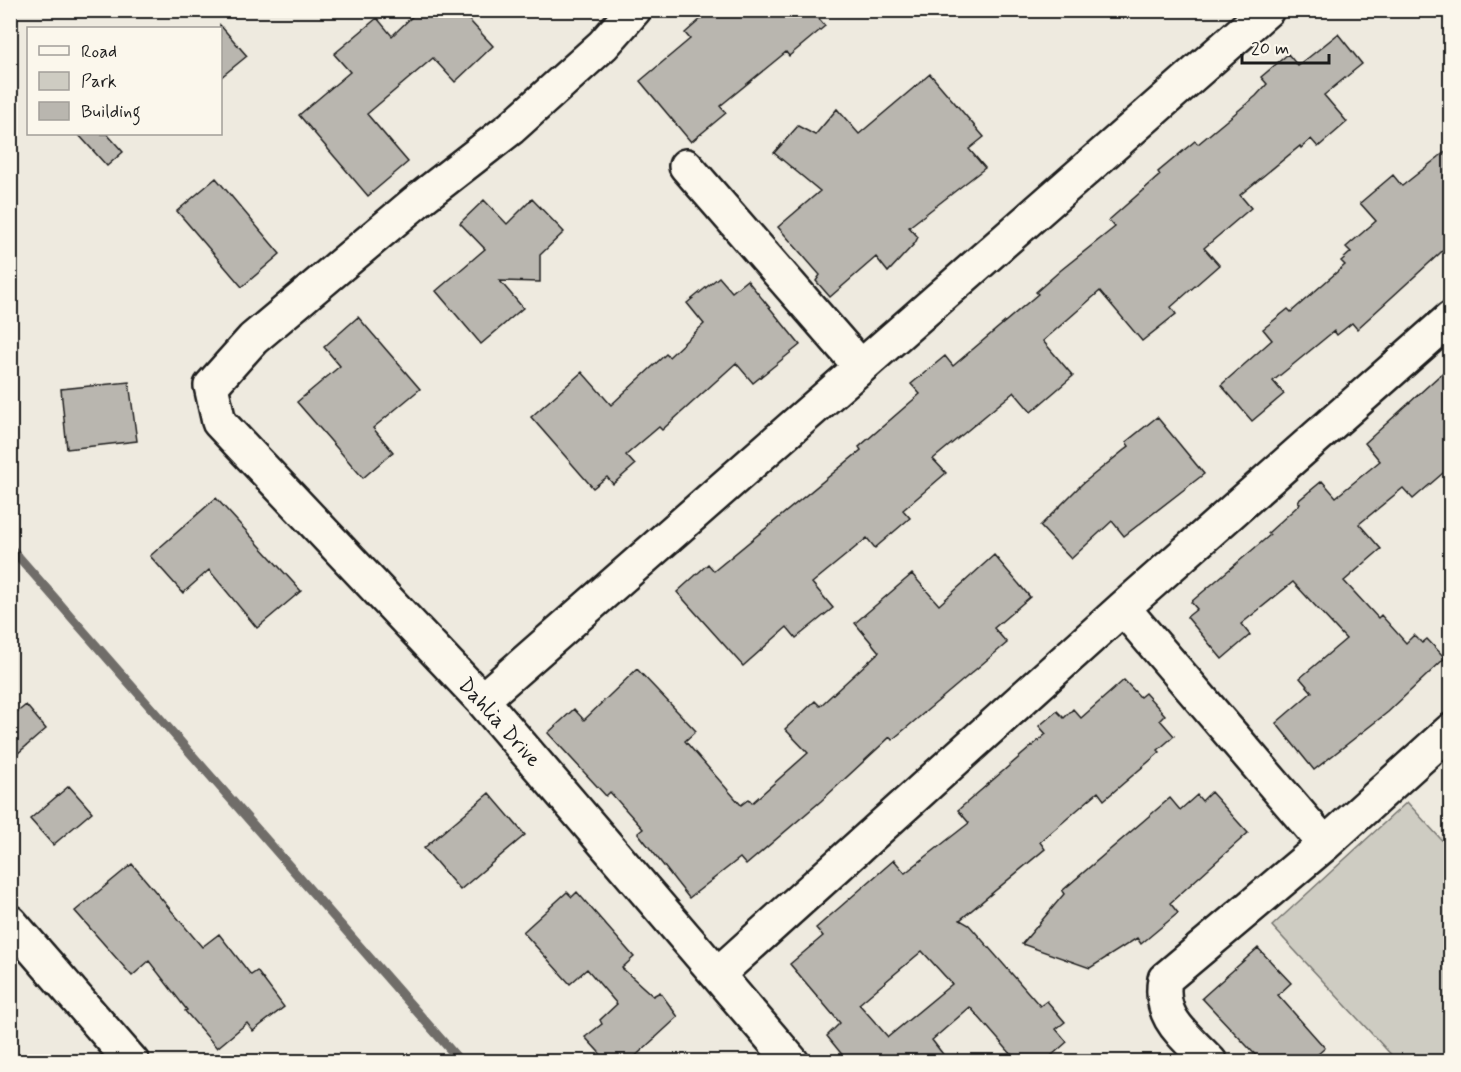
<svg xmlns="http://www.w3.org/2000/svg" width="1461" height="1072" font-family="Mynerve,sans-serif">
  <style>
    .green { fill: #ceccc2; stroke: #75746f; stroke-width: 1.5 }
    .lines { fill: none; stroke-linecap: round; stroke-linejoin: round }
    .stream { stroke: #6f6d69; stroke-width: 9 }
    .building { fill: #b9b6af; stroke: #1c1c1c; stroke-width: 1.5; fill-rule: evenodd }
    .minor-casing { stroke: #1c1c1c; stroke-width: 38 }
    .major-casing { stroke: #1c1c1c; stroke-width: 38 }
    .minor { stroke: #fbf7ec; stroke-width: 33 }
    .major { stroke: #fbf7ec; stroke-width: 33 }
    .labels { text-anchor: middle; stroke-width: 4.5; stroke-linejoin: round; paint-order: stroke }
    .street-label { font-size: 21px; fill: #1c1c1c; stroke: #fbf7ec }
  </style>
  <rect width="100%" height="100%" fill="#eeeadf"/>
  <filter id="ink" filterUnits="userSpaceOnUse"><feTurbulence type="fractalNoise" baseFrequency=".0167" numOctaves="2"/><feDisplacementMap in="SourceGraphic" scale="12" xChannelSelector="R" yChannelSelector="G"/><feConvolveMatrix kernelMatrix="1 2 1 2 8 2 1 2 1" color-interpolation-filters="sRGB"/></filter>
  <g filter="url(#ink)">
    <path class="green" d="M 1407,802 L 1450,849 L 1450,1061 L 1397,1061 L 1272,926 Z"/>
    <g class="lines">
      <path class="stream" d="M 10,547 L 461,1062"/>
    </g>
    <path class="building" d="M 419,10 L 460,10 L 493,46 L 455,82 L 433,58 L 367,114 L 408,162 L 368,196 L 299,115 L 350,72 L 334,54 L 377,18 L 392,36 Z
      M 711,10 L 812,10 L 825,26 L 789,56 L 786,52 L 720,106 L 726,113 L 691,142 L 640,81 L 690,39 L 685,33 Z
      M 220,25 L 247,56 L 220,78 Z
      M 1338,34 L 1362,64 L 1324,95 L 1347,122 L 1318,147 L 1311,139 L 1301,148 L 1300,146 L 1240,195 L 1251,208 L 1204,248 L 1219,265 L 1171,307 L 1176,314 L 1142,341 L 1100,291 L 1043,341 L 1073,376 L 1031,412 L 1014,392 L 933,459 L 946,473 L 903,510 L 910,518 L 875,548 L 867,538 L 812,583 L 833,608 L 796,638 L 787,627 L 743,666 L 677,592 L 708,564 L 714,571 L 861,450 L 859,447 L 920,394 L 911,384 L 945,356 L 953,366 L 1038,294 L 1036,292 L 1061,270 L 1115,227 L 1109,220 L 1160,175 L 1158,172 L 1195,141 L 1198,144 L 1256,96 L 1267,84 L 1261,77 L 1288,54 L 1298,66 Z
      M 930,74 L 984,137 L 969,149 L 985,168 L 909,227 L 918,237 L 915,243 L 888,272 L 876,257 L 830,297 L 816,281 L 820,275 L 778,227 L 820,191 L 774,153 L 798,126 L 815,135 L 837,109 L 859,134 Z
      M 78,134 L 107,134 L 123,152 L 107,166 Z
      M 1450,148 L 1450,244 L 1357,329 L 1352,323 L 1337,335 L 1334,331 L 1273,381 L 1284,394 L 1252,421 L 1221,385 L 1272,340 L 1263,329 L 1288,309 L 1291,312 L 1345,265 L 1341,261 L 1351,252 L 1346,247 L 1376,221 L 1360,203 L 1393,175 L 1402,186 Z
      M 216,178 L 280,254 L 242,287 L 177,211 Z
      M 532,199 L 564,232 L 540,255 L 540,282 L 500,281 L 523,308 L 481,344 L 436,291 L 485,249 L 460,223 L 484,200 L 507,224 Z
      M 719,277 L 732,292 L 747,280 L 800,345 L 753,383 L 736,363 L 662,430 L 659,427 L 626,455 L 635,465 L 613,484 L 607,477 L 593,488 L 531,417 L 582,372 L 611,405 L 666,354 L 669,357 L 704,324 L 687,303 Z
      M 358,317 L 420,389 L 373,428 L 393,452 L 363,478 L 297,402 L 340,366 L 324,347 Z
      M 1450,366 L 1450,467 L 1413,499 L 1403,488 L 1359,524 L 1381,549 L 1344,581 L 1378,618 L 1381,615 L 1406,643 L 1414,635 L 1422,643 L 1427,639 L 1445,658 L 1388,712 L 1314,770 L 1276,723 L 1312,692 L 1300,678 L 1346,639 L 1293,582 L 1241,624 L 1250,635 L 1222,659 L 1187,617 L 1197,609 L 1191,602 L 1270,535 L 1268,533 L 1300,504 L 1298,501 L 1322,481 L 1336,497 L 1380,461 L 1365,443 Z
      M 129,382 L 137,441 L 67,449 L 61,389 Z
      M 1157,417 L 1204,474 L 1124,536 L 1112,521 L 1071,559 L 1040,526 L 1082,484 L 1129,446 L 1126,442 Z
      M 216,498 L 301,591 L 257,628 L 209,570 L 183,593 L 150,556 Z
      M 994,555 L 1030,597 L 994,628 L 1007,643 L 892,740 L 890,737 L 821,801 L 746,865 L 740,858 L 689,898 L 638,833 L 643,829 L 610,792 L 606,796 L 548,733 L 574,709 L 584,720 L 637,669 L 696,731 L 685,741 L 741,805 L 749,799 L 752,803 L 808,753 L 785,729 L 815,701 L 820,706 L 879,652 L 855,623 L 912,574 L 939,605 Z
      M 1124,680 L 1140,697 L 1145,693 L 1165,715 L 1160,720 L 1174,736 L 1158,750 L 1160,752 L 1104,800 L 1098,792 L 1040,842 L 1045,849 L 960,920 L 969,925 L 1040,1006 L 1047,1001 L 1065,1022 L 1056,1029 L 1067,1042 L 1044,1062 L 1018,1062 L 970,1007 L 932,1040 L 949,1062 L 848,1062 L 827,1036 L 840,1023 L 790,964 L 823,936 L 816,928 L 894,860 L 905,873 L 969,823 L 958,810 L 1046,734 L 1039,726 L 1057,711 L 1064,718 L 1073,709 L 1081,718 ZM 922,951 L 952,984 L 888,1037 L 859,1004 Z
      M 26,705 L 46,729 L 10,760 L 10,718 Z
      M 69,786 L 92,812 L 53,845 L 30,819 Z
      M 1211,792 L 1248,833 L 1170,903 L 1178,913 L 1141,944 L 1137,938 L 1090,968 L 1022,944 L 1064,894 L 1062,891 L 1170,798 L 1180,810 L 1197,795 L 1202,801 Z
      M 489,793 L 525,835 L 460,890 L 424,848 Z
      M 132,864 L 202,947 L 219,934 L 251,975 L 257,971 L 284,1007 L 253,1031 L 247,1023 L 217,1048 L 185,1011 L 187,1010 L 149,961 L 132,976 L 75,911 Z
      M 567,892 L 572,897 L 577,892 L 634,957 L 622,968 L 653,996 L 660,992 L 678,1017 L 629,1062 L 608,1062 L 585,1037 L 602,1024 L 600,1020 L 617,1004 L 587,969 L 570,984 L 523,932 Z
      M 1258,948 L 1291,983 L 1278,995 L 1325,1048 L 1309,1062 L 1262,1062 L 1202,998 Z"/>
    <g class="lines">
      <g class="minor-casing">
        <path id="minor" d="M 634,10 L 603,45 L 511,128 L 416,202 L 253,339 L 211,386 L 219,422 L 482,700 L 792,1062
          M 686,166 L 861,367
          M 1123,608 L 1325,844
          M 482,700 L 1267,10
          M 718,974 L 1123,608 L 1450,319
          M 1210,1062 C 1185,1035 1158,1019 1165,979 L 1325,844 L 1450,731"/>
      </g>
      <g class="major-casing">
        <path id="major" d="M 10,922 L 132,1062"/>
      </g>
      <use href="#minor" class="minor"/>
      <use href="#major" class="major"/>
    </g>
  </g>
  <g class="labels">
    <g class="street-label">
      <text transform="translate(500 722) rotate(48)" y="7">Dahlia Drive</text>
    </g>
  </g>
  <rect width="1461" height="1072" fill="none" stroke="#fbf7ec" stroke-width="36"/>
  <rect x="18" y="18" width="1425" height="1036" fill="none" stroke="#1c1c1c" stroke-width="2" filter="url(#ink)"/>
  <rect x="27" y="27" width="195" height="108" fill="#fbf7ec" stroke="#a29f99" stroke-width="1.5"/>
  <rect x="39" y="46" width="30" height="9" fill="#fbf7ec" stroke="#a29f99" stroke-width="1.5"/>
  <text x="81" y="57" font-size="18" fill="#1c1c1c">Road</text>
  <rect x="39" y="72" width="30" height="18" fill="#ceccc2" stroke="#a29f99" stroke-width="1.5"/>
  <text x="81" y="87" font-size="18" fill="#1c1c1c">Park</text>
  <rect x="39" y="102" width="30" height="18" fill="#b9b6af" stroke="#a29f99" stroke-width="1.5"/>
  <text x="81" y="117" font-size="18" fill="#1c1c1c">Building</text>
  <path d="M1242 54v9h87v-9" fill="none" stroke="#1c1c1c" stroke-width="3"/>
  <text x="1251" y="54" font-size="18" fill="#1c1c1c" stroke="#fbf7ec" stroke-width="4.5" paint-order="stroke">20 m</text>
</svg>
